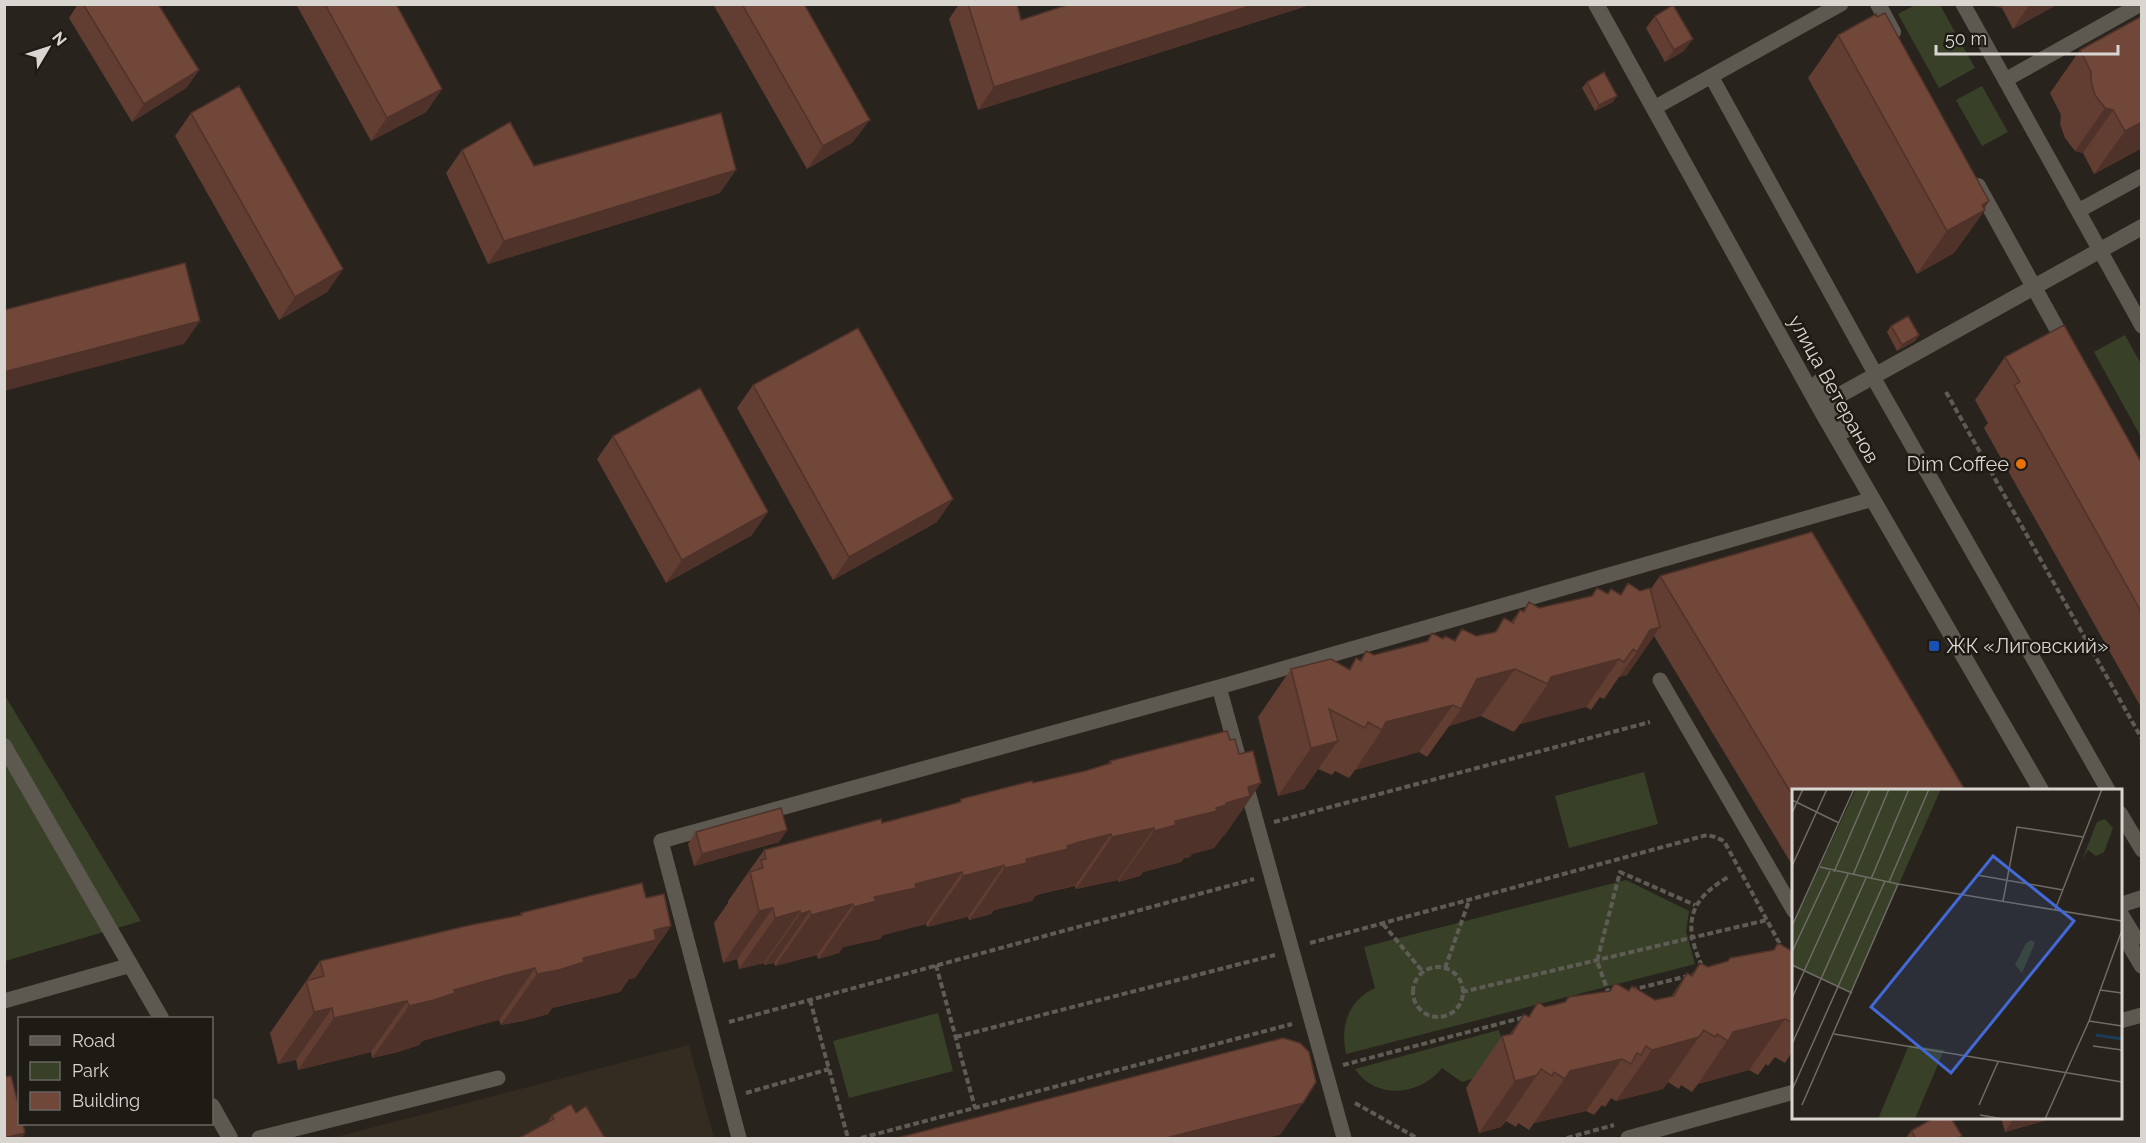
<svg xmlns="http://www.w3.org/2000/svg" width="2146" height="1143" font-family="Raleway,sans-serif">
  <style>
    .built { fill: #342c20 }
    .green { fill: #384128 }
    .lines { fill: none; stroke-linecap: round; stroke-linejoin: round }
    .path { stroke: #5f5c56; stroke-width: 4; stroke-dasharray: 6 3; stroke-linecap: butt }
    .service { stroke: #5d5850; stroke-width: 15 }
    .minor { stroke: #5d5850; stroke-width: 16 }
    .tertiary { stroke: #5d5850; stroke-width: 16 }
    .wall { fill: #613d32 }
    .shaded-wall { fill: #4f3229 }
    .building { fill: #71473a; stroke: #4f3229; stroke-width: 1.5 }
    .food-dot { fill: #e8710a; stroke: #1e1a14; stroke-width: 2 }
    .transit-dot { fill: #1a4fb4; stroke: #1e1a14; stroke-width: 2 }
    .labels { text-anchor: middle; stroke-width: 5; stroke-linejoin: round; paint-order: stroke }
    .street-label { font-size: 20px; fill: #d9d6d2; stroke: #1e1a14 }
    .poi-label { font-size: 20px; fill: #d9d6d2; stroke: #1e1a14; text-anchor: end }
    .inset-river { fill: none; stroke: #1a3c57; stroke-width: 3 }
    .inset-road { fill: none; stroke: #6f6b65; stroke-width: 1.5 }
    .view { fill: #4369d7; fill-opacity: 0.15; stroke: #4369d7; stroke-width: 3 }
    .inset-edge { fill: none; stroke: #d9d6d2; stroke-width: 3 }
  </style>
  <rect width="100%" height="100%" fill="#28241d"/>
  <path class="built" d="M 689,1045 L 714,1138 L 332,1138 Z"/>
  <path class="green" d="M 1915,5 L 1940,5 L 1975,68 L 1939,88 L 1898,14 Z
    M 1982,86 L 2008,132 L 1982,146 L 1956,100 Z
    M 2125,335 L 2141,364 L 2141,437 L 2094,352 Z
    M 4,694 L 141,921 L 5,961 L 4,961 Z
    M 1644,772 L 1658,824 L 1569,848 L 1555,796 Z
    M 1626,880 L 1689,911 L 1686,931 L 1695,964 L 1346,1054 C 1340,1026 1348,1001 1375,988 L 1364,947 Z
    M 938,1013 L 953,1071 L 849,1098 L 833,1041 Z
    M 1499,1030 L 1509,1068 L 1462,1082 L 1442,1068 C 1421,1095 1376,1101 1355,1069 Z"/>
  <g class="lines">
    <path class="path" d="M 1946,392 L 2142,739
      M 1274,822 L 1650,722
      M 1383,924 L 1423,972
      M 1310,943 L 1707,835 L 1715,837 L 1724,841 L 1782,948
      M 936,965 L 975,1108
      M 1702,966 C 1683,924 1688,901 1728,877
      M1413 992a25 25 0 1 1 50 0a25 25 0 1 1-50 0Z
      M 1445,968 L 1469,901
      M 1631,990 L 1696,974
      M 1462,992 L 1767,920
      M 1609,994 L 1597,961 L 1620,872 L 1695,905
      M 810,1000 L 848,1138
      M 729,1022 L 1254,879
      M 956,1037 L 1275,955
      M 1343,1065 L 1525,1017
      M 746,1093 L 829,1069
      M 1355,1103 L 1417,1138
      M 861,1138 L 1292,1024
      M 1567,1138 L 1614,1125"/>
    <path class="service" d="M 1963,4 L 2142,326
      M 1711,76 L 1876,375
      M 2005,80 L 2141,4
      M 1654,108 L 1841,4
      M 2078,211 L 2142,176
      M 1873,377 L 2108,790
      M 1660,680 L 1794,911
      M 1219,687 L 1344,1138
      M 2120,813 L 2142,850
      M 4,1001 L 131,965
      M 2120,1021 L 2142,1015
      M 259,1138 L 498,1078
      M 739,1138 L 661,841 L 1219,687 L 1873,499
      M 1628,1138 L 1794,1092"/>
    <path class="minor" d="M 1878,4 L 1893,32
      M 1978,186 L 2067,347
      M 1829,401 L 2142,227
      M 4,746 L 161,1018
      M 2120,905 L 2142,898
      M 212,1106 L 230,1138"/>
    <path class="tertiary" d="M 1596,4 L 1821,410 L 2041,790
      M 1819,382 L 1846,430
      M 2120,913 L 2135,938
      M 2120,929 L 2142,966"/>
  </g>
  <path class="wall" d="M 78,4 L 158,4 L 199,70 L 186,88 L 132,122 L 69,18 Z
    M 296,4 L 396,4 L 442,89 L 426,112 L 371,141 Z
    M 713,4 L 804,4 L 853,142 L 807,169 Z
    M 959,4 L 1017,4 L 1021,20 L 1070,4 L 1313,4 L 978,110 L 949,19 Z
    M 1993,4 L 2058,4 L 2013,29 L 2002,8 L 1994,6 Z
    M 1655,16 L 1684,51 L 1665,62 L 1646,28 Z
    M 1838,35 L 1989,201 L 1984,209 L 1985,210 L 1954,253 L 1917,274 L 1808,78 Z
    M 2080,50 L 2142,148 L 2094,174 L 2083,153 L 2075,151 L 2065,138 L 2060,124 L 2061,115 L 2050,93 Z
    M 1587,82 L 1613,102 L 1595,111 L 1582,88 Z
    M 191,113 L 343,269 L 327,292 L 279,320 L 175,136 Z
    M 462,150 L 534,166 L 720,193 L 488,264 L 446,173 Z
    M 1891,326 L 1919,335 L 1915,341 L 1897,351 L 1887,332 Z
    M 2005,357 L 2142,464 L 2142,709 L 1984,428 L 1988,423 L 1975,400 Z
    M 753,385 L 937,522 L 833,580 L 737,408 Z
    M 613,436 L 752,535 L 666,583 L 597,459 Z
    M 1660,576 L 1794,790 L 1794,868 L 1654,636 L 1627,675 L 1619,677 L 1604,699 L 1600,697 L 1591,710 L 1586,707 L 1520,724 L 1514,732 L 1481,716 L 1449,726 L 1427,757 L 1419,752 L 1355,770 L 1349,778 L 1335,771 L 1332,775 L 1318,769 L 1304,789 L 1278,796 L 1258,717 L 1291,669 L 1349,669 L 1356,658 L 1360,660 L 1366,651 L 1374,655 L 1427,641 L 1432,633 L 1443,639 L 1454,641 L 1462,629 L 1476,636 L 1494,633 L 1504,618 L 1511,622 L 1520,610 L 1523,611 L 1529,602 L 1539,608 L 1591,596 L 1597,588 L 1608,594 L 1620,595 L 1628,583 L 1640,591 L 1650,590 Z
    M 1110,761 L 1225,835 L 1223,836 L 1214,848 L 1192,854 L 1190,857 L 1184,858 L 1181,862 L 1143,872 L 1140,876 L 1118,882 L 1118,880 L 1076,889 L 1075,886 L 1040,894 L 1035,896 L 1032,901 L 994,910 L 991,914 L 969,920 L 968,917 L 966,917 L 927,927 L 926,924 L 883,935 L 880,939 L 843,947 L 839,953 L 818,959 L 817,955 L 775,966 L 774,963 L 764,965 L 764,963 L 739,969 L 737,959 L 723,963 L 714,923 L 728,903 L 728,901 L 764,850 L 882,823 L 959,802 L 961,799 L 1085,771 L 1108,764 Z
    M 787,830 L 779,842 L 694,866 L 688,844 L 696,832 Z
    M 646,898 L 671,926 L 635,978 L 629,979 L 620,992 L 552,1008 L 548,1014 L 523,1021 L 501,1025 L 499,1020 L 470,1027 L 422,1041 L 419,1045 L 398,1052 L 372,1058 L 371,1052 L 298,1070 L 296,1060 L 278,1064 L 270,1033 L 320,961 L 520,915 L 521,913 Z
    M 1778,943 L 1792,952 L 1794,950 L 1794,1054 L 1790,1055 L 1785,1063 L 1775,1057 L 1768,1066 L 1766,1064 L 1758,1075 L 1749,1070 L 1698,1084 L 1692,1092 L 1681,1085 L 1679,1089 L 1668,1082 L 1663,1089 L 1616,1101 L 1611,1098 L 1605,1107 L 1602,1105 L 1594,1115 L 1586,1111 L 1534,1123 L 1529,1130 L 1518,1123 L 1516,1127 L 1506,1121 L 1501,1127 L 1479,1133 L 1466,1088 L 1502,1036 L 1510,1034 L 1524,1014 L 1528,1017 L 1538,1002 L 1545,1007 L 1609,991 L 1615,983 L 1628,991 L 1655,1000 L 1671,997 L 1687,973 L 1691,976 L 1700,963 L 1708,967 L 1727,962 L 1730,958 L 1773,950 Z
    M 576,1113 L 547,1123 L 552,1115 Z
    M 2001,1118 L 2054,1118 L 2005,1132 Z
    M 1911,1131 L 1962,1136 L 1960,1138 L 1906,1138 Z"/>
  <path class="shaded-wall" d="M 1256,4 L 1313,4 L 978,110 L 994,87 Z
    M 1995,4 L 2005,4 L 2002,8 L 1994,6 Z
    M 2030,4 L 2058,4 L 2013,29 Z
    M 1693,39 L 1684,51 L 1665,62 L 1674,50 Z
    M 199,70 L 186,88 L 132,122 L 144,104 Z
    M 442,89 L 426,112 L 371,141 L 387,118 Z
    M 1617,96 L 1613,102 L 1595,111 L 1599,105 Z
    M 2105,108 L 2113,110 L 2083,153 L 2075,151 Z
    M 870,120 L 853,142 L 807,169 L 823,146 Z
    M 2142,122 L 2142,148 L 2094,174 L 2125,131 Z
    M 736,170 L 720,193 L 488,264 L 504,241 Z
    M 1989,201 L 1982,212 L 1985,210 L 1954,253 L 1917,274 L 1947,231 L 1982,205 Z
    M 343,269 L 327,292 L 279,320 L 295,297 Z
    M 200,321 L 184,344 L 4,391 L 4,372 Z
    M 1919,335 L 1915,341 L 1897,351 L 1902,345 Z
    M 953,499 L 937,522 L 833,580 L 849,557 Z
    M 768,512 L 752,535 L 666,583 L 682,560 Z
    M 1660,627 L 1627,675 L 1619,677 L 1637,652 L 1650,630 Z
    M 1619,659 L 1586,707 L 1520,724 L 1548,684 L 1551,677 Z
    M 1515,669 L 1481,716 L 1449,726 L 1461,709 L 1477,679 Z
    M 1453,705 L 1419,752 L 1355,770 L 1382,730 L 1386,722 Z
    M 1338,741 L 1304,789 L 1278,796 L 1311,748 Z
    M 1261,783 L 1225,835 L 1223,836 L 1214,848 L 1192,854 L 1190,857 L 1184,858 L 1181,862 L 1143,872 L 1140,876 L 1118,882 L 1154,831 L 1175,821 L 1216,808 L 1226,803 L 1248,787 Z
    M 1154,828 L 1118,880 L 1076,889 L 1112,837 Z
    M 787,830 L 779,842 L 694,866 L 702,854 Z
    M 1111,834 L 1075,886 L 1040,894 L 1035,896 L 1032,901 L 994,910 L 991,914 L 969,920 L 1005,868 L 1026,859 L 1076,843 Z
    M 1004,865 L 968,917 L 927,927 L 963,876 Z
    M 962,872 L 926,924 L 883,935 L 880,939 L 843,947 L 839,953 L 818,959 L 854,907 L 874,897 L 915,884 Z
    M 853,904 L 817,955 L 775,966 L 811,915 Z
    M 773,908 L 737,959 L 723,963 L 759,911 Z
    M 800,911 L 764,963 L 739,969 L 775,918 Z
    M 810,911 L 774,963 L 764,965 L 800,914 Z
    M 671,926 L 635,978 L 629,979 L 620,992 L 552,1008 L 548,1014 L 523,1021 L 501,1025 L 537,974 L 654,930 Z
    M 535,968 L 499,1020 L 422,1041 L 419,1045 L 398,1052 L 372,1058 L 409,1006 L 454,990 Z
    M 407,1001 L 371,1052 L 298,1070 L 334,1018 Z
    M 332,1008 L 296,1060 L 278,1064 L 314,1012 Z
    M 1785,1019 L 1749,1070 L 1698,1084 L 1733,1032 Z
    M 1699,1037 L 1663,1089 L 1616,1101 L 1652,1050 Z
    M 1622,1059 L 1586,1111 L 1534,1123 L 1570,1071 Z
    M 1537,1075 L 1501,1127 L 1479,1133 L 1515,1081 Z
    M 1303,1103 L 1280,1135 L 1268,1138 L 1166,1138 Z
    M 2020,1118 L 2054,1118 L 2005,1132 L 2013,1120 Z
    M 25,1133 L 22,1138 L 5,1138 Z"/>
  <path class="building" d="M 83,4 L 158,4 L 199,70 L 144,104 Z
    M 325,4 L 396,4 L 442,89 L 387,118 Z
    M 742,4 L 804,4 L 870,120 L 823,146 Z
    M 968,4 L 1017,4 L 1021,20 L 1070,4 L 1256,4 L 994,87 Z
    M 1673,5 L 1693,39 L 1674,50 L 1655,16 Z
    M 1885,13 L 1989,201 L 1982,205 L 1985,210 L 1947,231 L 1838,35 L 1876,14 L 1877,17 Z
    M 2142,16 L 2142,122 L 2125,131 L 2113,110 L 2105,108 L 2095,95 L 2091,81 L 2091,72 L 2080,50 Z
    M 1604,72 L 1617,96 L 1599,105 L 1587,82 Z
    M 239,86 L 343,269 L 295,297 L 191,113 Z
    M 721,113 L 736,170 L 504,241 L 462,150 L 510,122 L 534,166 Z
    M 185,263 L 200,321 L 4,372 L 4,310 Z
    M 1908,316 L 1919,335 L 1902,345 L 1891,326 Z
    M 2064,325 L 2142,464 L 2142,613 L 2014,385 L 2020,382 L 2005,357 Z
    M 858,328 L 953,499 L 849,557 L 753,385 Z
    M 700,388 L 768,512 L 682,560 L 613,436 Z
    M 1812,532 L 1965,790 L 1794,790 L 1794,798 L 1660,576 Z
    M 1628,583 L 1640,591 L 1650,588 L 1660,627 L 1650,630 L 1637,652 L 1633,649 L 1624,662 L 1619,659 L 1551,677 L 1548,684 L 1515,669 L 1477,679 L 1461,709 L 1453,705 L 1386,722 L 1382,730 L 1368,722 L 1365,728 L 1329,709 L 1338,741 L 1311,748 L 1291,669 L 1331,659 L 1350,670 L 1356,658 L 1361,661 L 1366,651 L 1374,655 L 1428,641 L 1432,633 L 1443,639 L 1445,636 L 1455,641 L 1462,629 L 1476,636 L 1496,632 L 1504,618 L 1513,623 L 1520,610 L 1524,612 L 1529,602 L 1539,608 L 1592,596 L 1597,588 L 1608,594 L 1611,589 L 1621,595 Z
    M 1227,731 L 1230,740 L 1235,739 L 1239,754 L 1253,751 L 1261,783 L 1248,787 L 1250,796 L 1226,803 L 1226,805 L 1216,808 L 1217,811 L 1175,821 L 1176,825 L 1154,831 L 1154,828 L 1112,837 L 1111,834 L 1076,843 L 1067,846 L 1068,849 L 1026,859 L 1027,863 L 1005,868 L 1004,865 L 1002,866 L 963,876 L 962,872 L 915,884 L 916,888 L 874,897 L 876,901 L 854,907 L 853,904 L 811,915 L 810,911 L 800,914 L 800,911 L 775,918 L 773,908 L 759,911 L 750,872 L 763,868 L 761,860 L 766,859 L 764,850 L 881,819 L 882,823 L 961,802 L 961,799 L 1032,781 L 1033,783 L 1085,771 L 1111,763 L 1110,761 Z
    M 781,808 L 787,830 L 702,854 L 696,832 Z
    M 642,883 L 646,898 L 664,894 L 671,926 L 654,930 L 656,940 L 583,958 L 584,962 L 559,970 L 537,974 L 535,968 L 507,975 L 454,990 L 455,993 L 434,1000 L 409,1006 L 407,1001 L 334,1018 L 332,1008 L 314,1012 L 306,981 L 324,976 L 320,961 L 466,926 L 522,915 L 521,913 Z
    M 1778,943 L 1793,952 L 1794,950 L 1794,1023 L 1785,1019 L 1733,1032 L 1728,1041 L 1717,1034 L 1715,1037 L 1704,1030 L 1699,1037 L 1652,1050 L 1646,1046 L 1641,1055 L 1637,1053 L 1631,1064 L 1622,1059 L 1570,1071 L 1565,1079 L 1554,1072 L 1552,1076 L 1541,1069 L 1537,1075 L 1515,1081 L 1502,1036 L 1512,1034 L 1524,1014 L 1529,1017 L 1538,1002 L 1545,1007 L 1565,1002 L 1569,997 L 1610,991 L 1615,983 L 1629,991 L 1632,986 L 1655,1000 L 1674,996 L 1687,973 L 1692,976 L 1700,963 L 1708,967 L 1728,961 L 1730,958 L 1774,950 Z
    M 1283,1038 L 1300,1043 L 1309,1052 L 1316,1082 L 1303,1103 L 1166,1138 L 897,1138 Z
    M 11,1076 L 20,1111 L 20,1124 L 23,1124 L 25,1133 L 4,1138 L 4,1077 Z
    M 571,1104 L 576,1113 L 586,1106 L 605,1138 L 519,1138 L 554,1119 L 552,1115 Z
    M 1934,1118 L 1951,1118 L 1962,1136 L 1958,1138 L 1916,1138 L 1911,1131 Z"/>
  <circle class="food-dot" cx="2021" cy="464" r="6"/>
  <rect class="transit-dot" x="1928" y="640" width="12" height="12" rx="3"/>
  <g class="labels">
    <g class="street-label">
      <text transform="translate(1834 389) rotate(61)" y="7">улица Ветеранов</text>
    </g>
    <g class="poi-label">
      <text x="2009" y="471">Dim Coffee</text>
      <text x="1946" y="653" text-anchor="start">ЖК «Лиговский»</text>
    </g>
  </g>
  <g transform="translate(1792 789)">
    <rect width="330" height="330" fill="#28241d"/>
    <path d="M 64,0 L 149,0 L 59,203 L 0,176 L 0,138 ZM 313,30 L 321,39 L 312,63 L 304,67 L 296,61 L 290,71 L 305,33 ZM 239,151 L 243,154 L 230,184 L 223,176 L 234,154 ZM 117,256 L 152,261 L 123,330 L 86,330 Z" fill="#384128"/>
    <path class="inset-river" d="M 304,246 L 330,250"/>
    <path class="inset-road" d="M 0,11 L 47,34M 0,24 L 11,0M 0,77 L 35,0M 28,78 L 106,95 L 330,132M 42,83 L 78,0M 61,86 L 97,0M 185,86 L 271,101M 79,90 L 117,0M 97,93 L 137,0M 211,112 L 225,38 L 291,48M 263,121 L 310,0M 0,137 L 62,0M 0,163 L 38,82M 0,176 L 60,204M 308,201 L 330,204M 0,209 L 56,85M 297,232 L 330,237M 42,245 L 330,293M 0,255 L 74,89M 301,257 L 330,261M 0,301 L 93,92M 10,316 L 106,95M 187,316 L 206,273M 188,326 L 211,330M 253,330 L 297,232 L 330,141"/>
    <path class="view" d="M 201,67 L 282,132 L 159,284 L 79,218 Z"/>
    <rect width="330" height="330" class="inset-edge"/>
  </g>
  <rect width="2146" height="1143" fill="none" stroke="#d9d6d2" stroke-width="12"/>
  <rect x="18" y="1017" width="195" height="108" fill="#1e1a14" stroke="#696560" stroke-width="1.5"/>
  <rect x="30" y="1036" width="30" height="9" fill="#5d5850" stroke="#696560" stroke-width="1.5"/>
  <text x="72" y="1047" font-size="18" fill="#d9d6d2">Road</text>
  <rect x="30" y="1062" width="30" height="18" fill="#384128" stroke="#696560" stroke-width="1.5"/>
  <text x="72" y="1077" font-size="18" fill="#d9d6d2">Park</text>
  <rect x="30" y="1092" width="30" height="18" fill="#71473a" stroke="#696560" stroke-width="1.5"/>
  <text x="72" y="1107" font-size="18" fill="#d9d6d2">Building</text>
  <g transform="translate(48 48) rotate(51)" stroke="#1e1a14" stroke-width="4.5" paint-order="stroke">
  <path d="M0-4.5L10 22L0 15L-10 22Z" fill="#d9d6d2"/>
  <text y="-9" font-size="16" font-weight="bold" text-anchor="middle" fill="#d9d6d2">N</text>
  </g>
  <path d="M1936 45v9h182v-9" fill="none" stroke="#d9d6d2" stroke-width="3"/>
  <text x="1945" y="45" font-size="18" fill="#d9d6d2" stroke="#1e1a14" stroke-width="4.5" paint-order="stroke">50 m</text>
</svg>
